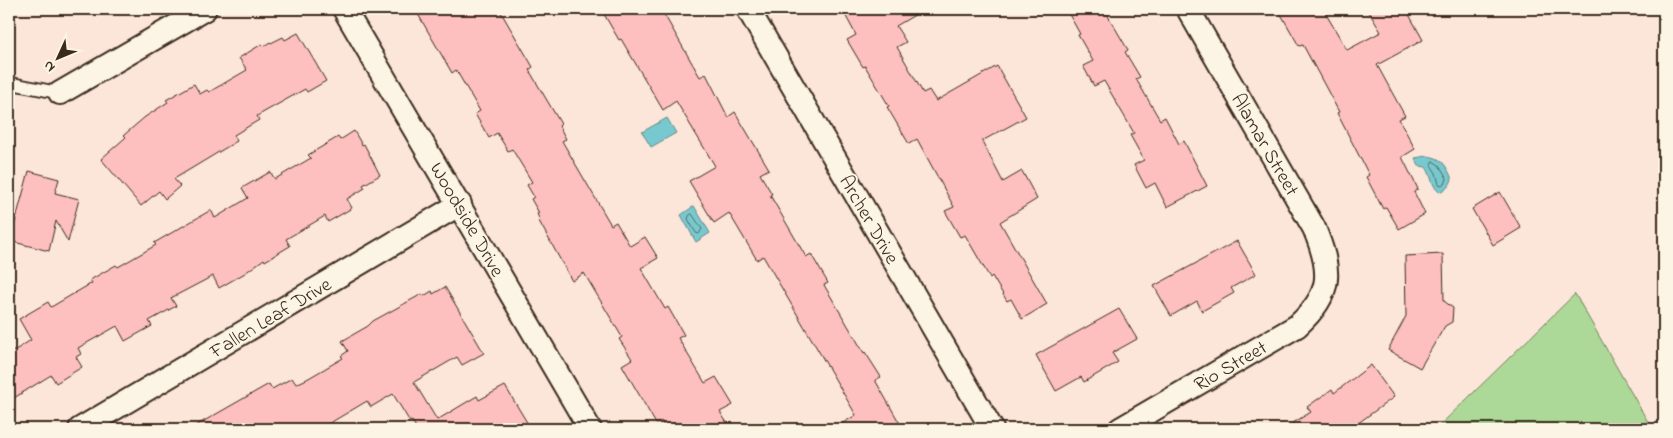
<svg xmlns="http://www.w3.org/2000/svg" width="1673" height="438" font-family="'Indie Flower',sans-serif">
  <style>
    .green { fill: #acd998; stroke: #74825b }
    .water { fill: #78c9cf; stroke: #608988 }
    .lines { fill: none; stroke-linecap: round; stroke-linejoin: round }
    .shore { stroke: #536a65; stroke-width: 1 }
    .building { fill: #fdc0be; stroke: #3b2a1e }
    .lane-casing { stroke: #3b2a1e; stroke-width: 15 }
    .street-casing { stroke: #3b2a1e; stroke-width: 26 }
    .lane { stroke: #fcf5e5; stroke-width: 11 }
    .street { stroke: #fcf5e5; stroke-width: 22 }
    .labels { text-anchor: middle; stroke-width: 4; stroke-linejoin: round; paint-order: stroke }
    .street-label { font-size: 20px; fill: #3b2a1e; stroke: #fcf5e5 }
  </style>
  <rect width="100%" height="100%" fill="#fce5d9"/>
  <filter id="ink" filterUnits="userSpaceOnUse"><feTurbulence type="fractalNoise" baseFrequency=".02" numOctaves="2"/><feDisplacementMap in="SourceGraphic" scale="10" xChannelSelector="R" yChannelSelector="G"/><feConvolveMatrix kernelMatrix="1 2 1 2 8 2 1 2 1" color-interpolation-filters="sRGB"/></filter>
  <g filter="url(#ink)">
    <path class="green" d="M 1575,294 L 1652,429 L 1436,429 Z"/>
    <path class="water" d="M 667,118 L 676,133 L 651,147 L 642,132 Z
      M 1426,156 C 1442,157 1446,165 1452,179 C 1450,186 1447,189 1439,192 C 1431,185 1432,176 1426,167 L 1419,166 L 1415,158 Z
      M 694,206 L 710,233 L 696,242 L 681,215 Z"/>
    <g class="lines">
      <path class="shore" d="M 1433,161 L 1439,165 L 1447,178 L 1446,182 L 1442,185 L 1439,184 L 1436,173 L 1431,165 Z
        M 692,214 L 702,229 L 699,234 L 696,233 L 688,219 L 689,216 Z"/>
    </g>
    <path class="building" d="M 415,9 L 499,9 L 533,67 L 529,70 L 561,124 L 559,126 L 566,139 L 562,141 L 611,225 L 616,222 L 630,246 L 645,237 L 658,258 L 641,268 L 665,309 L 668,307 L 684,335 L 678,338 L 705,383 L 716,377 L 733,405 L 720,412 L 731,429 L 666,429 L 661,421 L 656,424 L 622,365 L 632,359 L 619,339 L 622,337 L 584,273 L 572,281 L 539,221 L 540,220 L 537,214 L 539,213 L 531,199 L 534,197 L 527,185 L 532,182 L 512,149 L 508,151 L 497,133 L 489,138 L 475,114 L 480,111 L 456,70 L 452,73 Z
      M 601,9 L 661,9 L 700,77 L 706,74 L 728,117 L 735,112 L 769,169 L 760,174 L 772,194 L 770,195 L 806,257 L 811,254 L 828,283 L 824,285 L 864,353 L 865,352 L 881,377 L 875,380 L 903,429 L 833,429 L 856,415 L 763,256 L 757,260 L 729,213 L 714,223 L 689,181 L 715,166 L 676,101 L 663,110 L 621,39 L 619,40 Z
      M 842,9 L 925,9 L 896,26 L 906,42 L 897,47 L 923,93 L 929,90 L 936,101 L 997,66 L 1026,117 L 982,141 L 1003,182 L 1022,171 L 1037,199 L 1000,222 L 1047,304 L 1022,319 L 1011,299 L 1007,301 L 992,276 L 990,278 L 965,235 L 960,237 L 945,211 L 954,207 L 917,139 L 909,144 L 887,107 L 889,106 L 865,66 L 863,67 L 847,40 L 856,35 Z
      M 1066,9 L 1104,9 L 1128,50 L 1125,52 L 1140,77 L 1136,79 L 1160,120 L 1165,117 L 1179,144 L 1184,141 L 1207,186 L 1167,207 L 1155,183 L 1146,188 L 1134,165 L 1144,160 L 1130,135 L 1134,133 L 1104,81 L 1094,86 L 1083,66 L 1093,61 L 1078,35 L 1080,34 Z
      M 1278,9 L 1323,9 L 1347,50 L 1381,32 L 1367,9 L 1406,9 L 1423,40 L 1377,65 L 1405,116 L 1399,119 L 1415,149 L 1402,157 L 1418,189 L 1414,192 L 1425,214 L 1399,229 L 1386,207 L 1383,209 L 1366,177 L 1369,175 L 1337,113 L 1339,112 L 1303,45 L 1299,46 Z
      M 298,33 L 326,81 L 307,92 L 305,89 L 257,116 L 259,120 L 234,135 L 237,141 L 174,179 L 180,186 L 165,199 L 159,191 L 141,206 L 101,159 L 126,137 L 124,135 L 145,117 L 168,102 L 166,100 L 194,84 L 200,94 L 207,90 L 209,92 L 247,70 L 239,58 L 262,44 L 264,46 L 270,42 L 271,43 L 283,37 L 285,40 Z
      M 354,131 L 362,145 L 364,144 L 380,175 L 363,185 L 365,188 L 347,199 L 352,208 L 328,222 L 325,216 L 286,239 L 290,246 L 265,261 L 264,259 L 245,273 L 219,288 L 213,276 L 171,298 L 176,306 L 149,321 L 152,326 L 125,341 L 117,326 L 78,348 L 81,354 L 76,357 L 82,367 L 56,383 L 51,375 L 9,401 L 9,354 L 31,340 L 19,319 L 48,302 L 51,307 L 92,283 L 90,280 L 116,265 L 118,267 L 156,245 L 154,243 L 211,210 L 215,218 L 248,198 L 242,188 L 270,172 L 275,179 L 311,158 L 308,155 L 338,137 L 340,140 Z
      M 29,171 L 59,179 L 55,193 L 79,199 L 68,242 L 56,221 L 49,251 L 10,241 Z
      M 1500,192 L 1521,228 L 1493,245 L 1472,209 Z
      M 1237,241 L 1256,274 L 1231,288 L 1234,293 L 1202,311 L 1197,301 L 1171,316 L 1154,286 Z
      M 1443,254 L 1444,301 L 1453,308 L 1452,322 L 1445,326 L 1420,368 L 1388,350 L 1406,316 L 1405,256 Z
      M 445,287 L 484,353 L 462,365 L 457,357 L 414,382 L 437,420 L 477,396 L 479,400 L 505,386 L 531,429 L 417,429 L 412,421 L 410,422 L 393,394 L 371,407 L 367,401 L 320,429 L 190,429 L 269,384 L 272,389 L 292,378 L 296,384 L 307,379 L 343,358 L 341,356 L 348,351 L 342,341 L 368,326 L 373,321 L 422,294 L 424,296 L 432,291 L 433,294 Z
      M 1119,309 L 1137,339 L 1112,353 L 1118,362 L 1084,382 L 1081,377 L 1056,391 L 1036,355 Z
      M 1371,365 L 1394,397 L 1350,429 L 1283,429 L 1311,412 L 1307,407 L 1332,389 L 1334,393 Z"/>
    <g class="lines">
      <g class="lane-casing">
        <path id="lane" d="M 9,83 L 60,93"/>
      </g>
      <g class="street-casing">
        <path id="street" d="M 344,9 L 590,429
          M 748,9 L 992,429
          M 60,93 L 205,9
          M 80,429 L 460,204
          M 1120,429 L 1297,326 C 1333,294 1332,271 1314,228 L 1188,9"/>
      </g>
      <use href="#lane" class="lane"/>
      <use href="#street" class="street"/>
    </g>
  </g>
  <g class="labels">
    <g class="street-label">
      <text transform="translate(1266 144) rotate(60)" y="7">Alamar Street</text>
      <text transform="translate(468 219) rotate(60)" y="7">Woodside Drive</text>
      <text transform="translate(870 219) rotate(60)" y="7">Archer Drive</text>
      <text transform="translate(270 317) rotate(-31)" y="7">Fallen Leaf Drive</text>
      <text transform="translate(1230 365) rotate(-30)" y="7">Rio Street</text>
    </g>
  </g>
  <rect width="1673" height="438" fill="none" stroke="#fcf5e5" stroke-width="30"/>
  <rect x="15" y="15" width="1643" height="408" fill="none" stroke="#3b2a1e" stroke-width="2" filter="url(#ink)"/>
  <g transform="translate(58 58) rotate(226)" stroke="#fcf5e5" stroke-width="4" paint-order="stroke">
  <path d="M0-4L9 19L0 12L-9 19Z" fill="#3b2a1e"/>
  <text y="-8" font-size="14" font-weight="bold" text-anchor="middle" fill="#3b2a1e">N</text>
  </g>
</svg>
